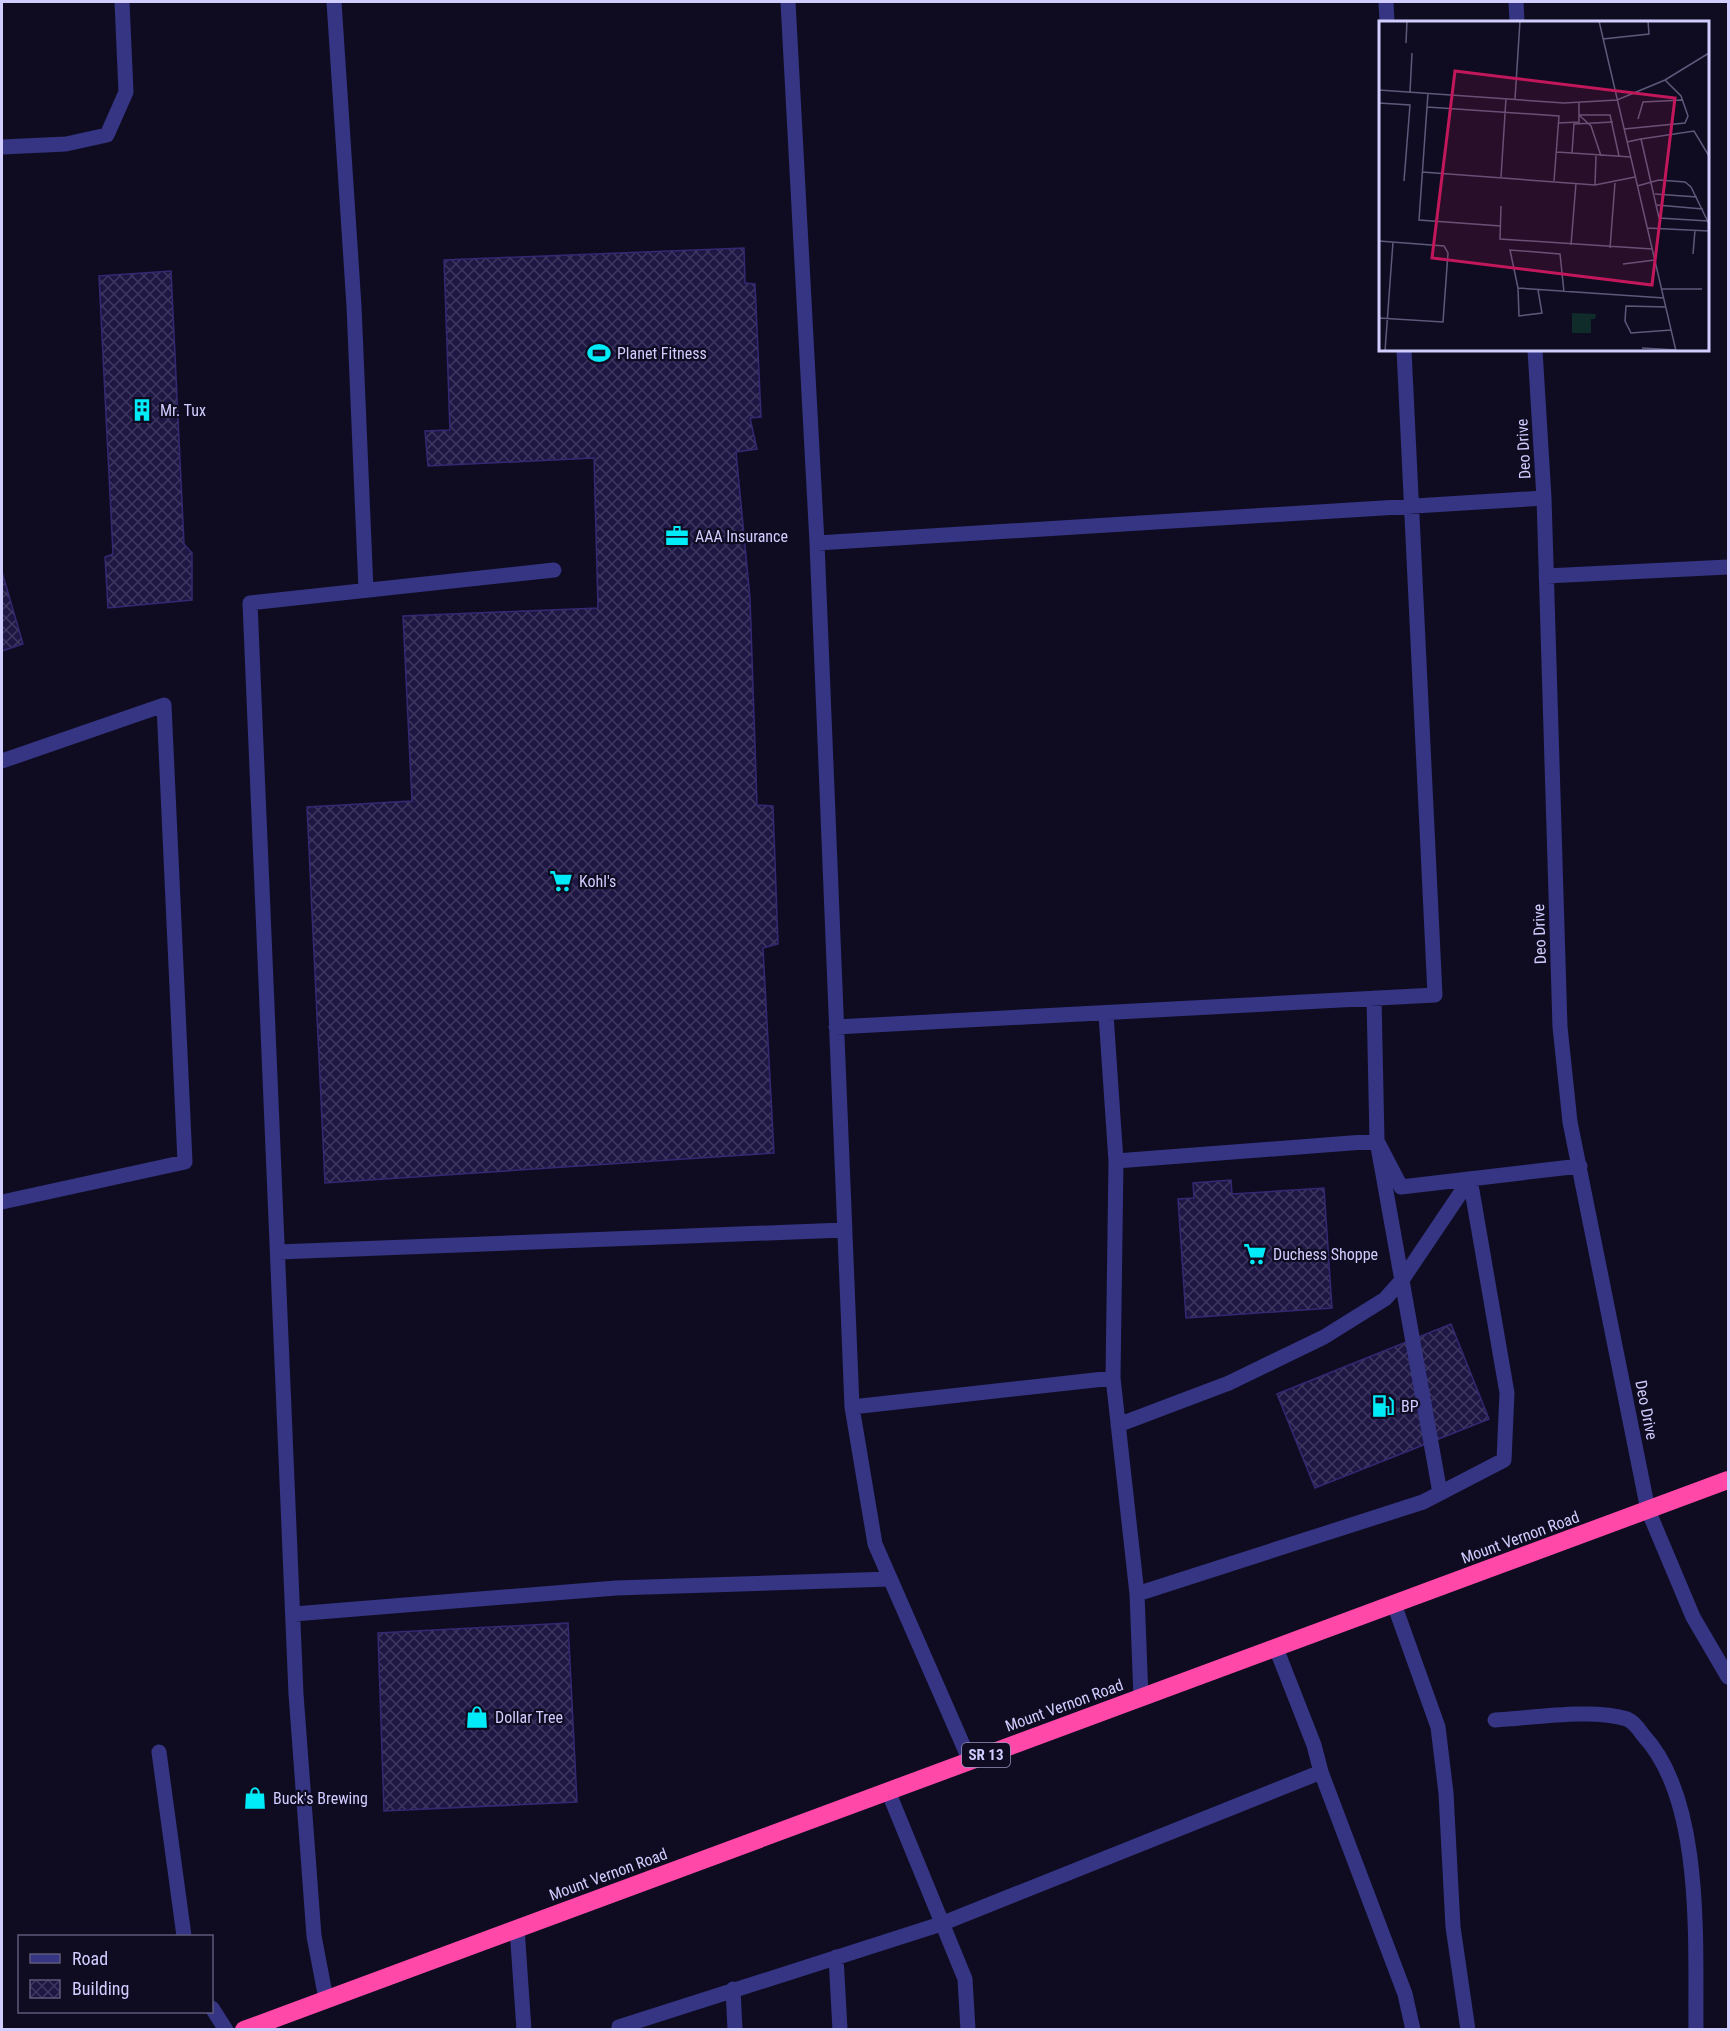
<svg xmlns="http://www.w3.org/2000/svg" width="1730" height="2031" font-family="'Roboto Condensed',sans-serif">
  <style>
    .building { fill: url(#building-cross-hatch); stroke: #332871; stroke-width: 1.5 }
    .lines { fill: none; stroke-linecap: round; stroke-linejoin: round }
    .minor { stroke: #353584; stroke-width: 15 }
    .highway { stroke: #ff48a8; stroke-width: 18 }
    .labels { text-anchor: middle; stroke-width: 4.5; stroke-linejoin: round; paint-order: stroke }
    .shield { fill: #0f0c22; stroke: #9793bd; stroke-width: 1.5 }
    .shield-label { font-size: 15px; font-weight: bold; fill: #d1cdff }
    .poi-label { font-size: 16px; fill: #d1cdff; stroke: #0f0c22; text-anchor: start }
    .street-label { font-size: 16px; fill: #d1cdff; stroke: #0f0c22 }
    .inset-road { fill: none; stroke: #5d597a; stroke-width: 1.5 }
    .view { fill: #c2185b; fill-opacity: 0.15; stroke: #c2185b; stroke-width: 3 }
    .inset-edge { fill: none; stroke: #d1cdff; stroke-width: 3 }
  </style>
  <defs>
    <pattern id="building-cross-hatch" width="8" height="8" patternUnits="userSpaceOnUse" patternTransform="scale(1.5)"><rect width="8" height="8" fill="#1e1744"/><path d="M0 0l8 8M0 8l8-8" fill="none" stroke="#3e3860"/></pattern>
  </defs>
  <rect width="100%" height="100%" fill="#0f0c22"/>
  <path class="building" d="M 744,248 L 745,283 L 755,284 L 761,417 L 750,418 L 757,449 L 736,452 L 750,598 L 757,805 L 773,806 L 778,944 L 763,948 L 774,1153 L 325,1183 L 307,807 L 412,801 L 403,616 L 598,608 L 594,458 L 428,466 L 425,431 L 450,430 L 444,260 Z
    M 171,271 L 184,544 L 192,553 L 192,600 L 108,608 L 105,557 L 113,554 L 99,276 Z
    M 2,572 L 23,644 L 2,651 Z
    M 1231,1180 L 1232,1194 L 1324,1188 L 1332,1308 L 1186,1318 L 1178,1199 L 1194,1198 L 1193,1183 Z
    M 1451,1324 L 1489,1419 L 1315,1488 L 1277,1394 Z
    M 568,1623 L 577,1802 L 384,1811 L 378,1633 Z"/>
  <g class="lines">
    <path class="minor" d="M 334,2 L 354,306 L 366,590
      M 788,2 L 817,543 L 852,1407 L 875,1544 L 970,1761
      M 1386,2 L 1387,22
      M 1516,2 L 1517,22
      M 2,147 L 66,144 L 107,135 L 126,92 L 122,2
      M 1535,350 L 1544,498 L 1560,1027 L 1570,1122 L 1648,1510 L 1693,1617 L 1728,1677
      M 817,543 L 1544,498
      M 1546,576 L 1728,567
      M 2,761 L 164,705 L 185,1162 L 2,1202
      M 1374,998 L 1377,1141 L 1401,1187 L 1580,1166
      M 1106,1015 L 1116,1161 L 1377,1141 L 1440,1493
      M 836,1027 L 1435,995 L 1404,350
      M 1116,1161 L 1113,1378 L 1137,1594 L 1141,1698
      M 278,1252 L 844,1230
      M 852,1407 L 1113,1378
      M 1118,1425 L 1229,1383 L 1324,1337 L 1385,1299 L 1402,1280 L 1470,1179
      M 1137,1594 L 1423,1502 L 1504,1460 L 1507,1393 L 1470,1179
      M 1394,1604 L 1438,1727 L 1446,1793 L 1453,1927 L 1468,2030
      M 294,1614 L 616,1588 L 890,1579
      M 1495,1720 C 1532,1718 1593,1708 1627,1719 C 1634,1722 1639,1729 1643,1735 C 1704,1800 1695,1944 1696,2030
      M 159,1752 L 184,1936
      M 1321,1772 L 1405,1994 L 1413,2030
      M 888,1791 L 965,1979 L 968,2030
      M 517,1928 L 524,2030
      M 836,1957 L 840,2030
      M 733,1989 L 735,2030
      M 326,1999 L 314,1936 L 296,1694 L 250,603 L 554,570
      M 212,2008 L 226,2030
      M 619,2030 L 619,2027 L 941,1924 L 1321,1772 L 1314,1745 L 1276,1648"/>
    <path class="highway" d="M 244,2030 L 1728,1480"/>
  </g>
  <defs>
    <g id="stadium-bare" transform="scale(1.8)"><path d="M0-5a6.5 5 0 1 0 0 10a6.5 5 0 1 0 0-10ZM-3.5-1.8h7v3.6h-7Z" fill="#00ebf8" stroke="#0f0c22" stroke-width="2.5" paint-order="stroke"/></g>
    <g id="building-bare" transform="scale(1.8)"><path d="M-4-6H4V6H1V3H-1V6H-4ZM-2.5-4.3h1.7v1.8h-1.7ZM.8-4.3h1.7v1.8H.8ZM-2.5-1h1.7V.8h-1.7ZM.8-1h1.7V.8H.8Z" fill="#00ebf8" stroke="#0f0c22" stroke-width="2.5" paint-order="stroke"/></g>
    <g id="office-bare" transform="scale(1.8)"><path d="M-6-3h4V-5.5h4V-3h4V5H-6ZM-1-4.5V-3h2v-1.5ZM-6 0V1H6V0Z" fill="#00ebf8" stroke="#0f0c22" stroke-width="2.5" paint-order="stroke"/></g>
    <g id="supermarket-bare" transform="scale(1.8)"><path d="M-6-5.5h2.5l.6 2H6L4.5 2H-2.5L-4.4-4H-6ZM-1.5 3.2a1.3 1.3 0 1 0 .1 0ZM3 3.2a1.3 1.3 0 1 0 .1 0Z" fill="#00ebf8" stroke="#0f0c22" stroke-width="2.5" paint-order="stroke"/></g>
    <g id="fuel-bare" transform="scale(1.8)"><path d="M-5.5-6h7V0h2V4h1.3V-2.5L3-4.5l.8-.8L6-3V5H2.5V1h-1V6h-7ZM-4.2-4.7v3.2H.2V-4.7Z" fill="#00ebf8" stroke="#0f0c22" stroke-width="2.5" paint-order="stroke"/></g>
    <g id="shop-bare" transform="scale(1.8)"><path d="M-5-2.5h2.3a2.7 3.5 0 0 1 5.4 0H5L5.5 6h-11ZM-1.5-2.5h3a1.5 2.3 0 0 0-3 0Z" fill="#00ebf8" stroke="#0f0c22" stroke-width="2.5" paint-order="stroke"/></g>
  </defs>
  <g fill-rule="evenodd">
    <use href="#stadium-bare" x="599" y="353"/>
    <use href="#building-bare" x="142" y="410"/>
    <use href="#office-bare" x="677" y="536"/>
    <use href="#supermarket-bare" x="561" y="881"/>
    <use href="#supermarket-bare" x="1255" y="1254"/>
    <use href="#fuel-bare" x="1383" y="1406"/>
    <use href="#shop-bare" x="477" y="1717"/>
    <use href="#shop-bare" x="255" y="1798"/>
  </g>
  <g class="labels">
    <rect class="shield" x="962" y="1743" width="48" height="24" rx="4.5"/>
    <g class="shield-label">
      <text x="986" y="1760">SR 13</text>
    </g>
    <g class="poi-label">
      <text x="617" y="359">Planet Fitness</text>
      <text x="160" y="416">Mr. Tux</text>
      <text x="695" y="542">AAA Insurance</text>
      <text x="579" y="887">Kohl's</text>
      <text x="1273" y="1260">Duchess Shoppe</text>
      <text x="1401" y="1412">BP</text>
      <text x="495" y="1723">Dollar Tree</text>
      <text x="273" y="1804">Buck's Brewing</text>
    </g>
    <g class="street-label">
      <text transform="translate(1523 449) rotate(-93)" y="6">Deo Drive</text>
      <text transform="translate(1539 934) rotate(-92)" y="6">Deo Drive</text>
      <text transform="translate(1647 1410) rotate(79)" y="6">Deo Drive</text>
      <text transform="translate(1520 1537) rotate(-20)" y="6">Mount Vernon Road</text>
      <text transform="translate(1064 1705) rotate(-20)" y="6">Mount Vernon Road</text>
      <text transform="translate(608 1874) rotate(-20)" y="6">Mount Vernon Road</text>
    </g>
  </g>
  <g transform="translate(1379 21)">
    <rect width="330" height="330" fill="#0f0c22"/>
    <path d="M 193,292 L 217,293 L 216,298 L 212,298 L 212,312 L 193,312 Z" fill="#0f2c2a"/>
    <path class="inset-road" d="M 220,0 L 297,330M 224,18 L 270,13 L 269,0M 27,22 L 28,0M 0,69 L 185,82 L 238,79 L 286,59 L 330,32M 31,71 L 33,32M 49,72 L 40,199 L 122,205M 136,78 L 141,0M 0,82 L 31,84 L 25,160M 48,86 L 180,95 L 175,160M 200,94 L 231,94 L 240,135M 200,94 L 212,105 L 222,135M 259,98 L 264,81 L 304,79M 179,102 L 200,101 L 200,82M 245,108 L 306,102 L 309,95 L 302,75 L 286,59M 262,118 L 315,110 L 330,135M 248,121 L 262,118 L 280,197 L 329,200M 177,131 L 193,132 L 195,103 L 234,101M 193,132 L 252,136M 43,151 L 216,164 L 256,156M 122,156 L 127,77M 216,164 L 217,135M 258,165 L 280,159 L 306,161 L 312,166 L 330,203M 276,173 L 318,176M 278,184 L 324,188M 122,185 L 121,218 L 273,228M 268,207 L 330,210M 0,220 L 65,225 L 69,232 L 64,301 L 0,297M 192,224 L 197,162M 231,227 L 236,162M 314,233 L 316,209M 244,243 L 276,239M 139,267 L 131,229 L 181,233 L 185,271M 283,268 L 323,268M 159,269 L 163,292 L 140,295 L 139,267 L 285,277M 287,286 L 247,285 L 246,300 L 252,312 L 292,309M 263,327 L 297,329M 6,330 L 14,221"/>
    <path class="view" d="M 76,50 L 296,77 L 273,264 L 53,237 Z"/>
    <rect width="330" height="330" class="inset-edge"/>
  </g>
  <rect width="1730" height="2031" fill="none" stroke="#d1cdff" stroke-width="6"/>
  <rect x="18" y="1935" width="195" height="78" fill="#0f0c22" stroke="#5d597a" stroke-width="1.5"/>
  <rect x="30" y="1954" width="30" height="9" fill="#353584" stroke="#5d597a" stroke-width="1.5"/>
  <text x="72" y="1965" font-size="18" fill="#d1cdff">Road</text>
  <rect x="30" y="1980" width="30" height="18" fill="url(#building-cross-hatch)" stroke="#5d597a" stroke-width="1.5"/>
  <text x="72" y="1995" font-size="18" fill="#d1cdff">Building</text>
</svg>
